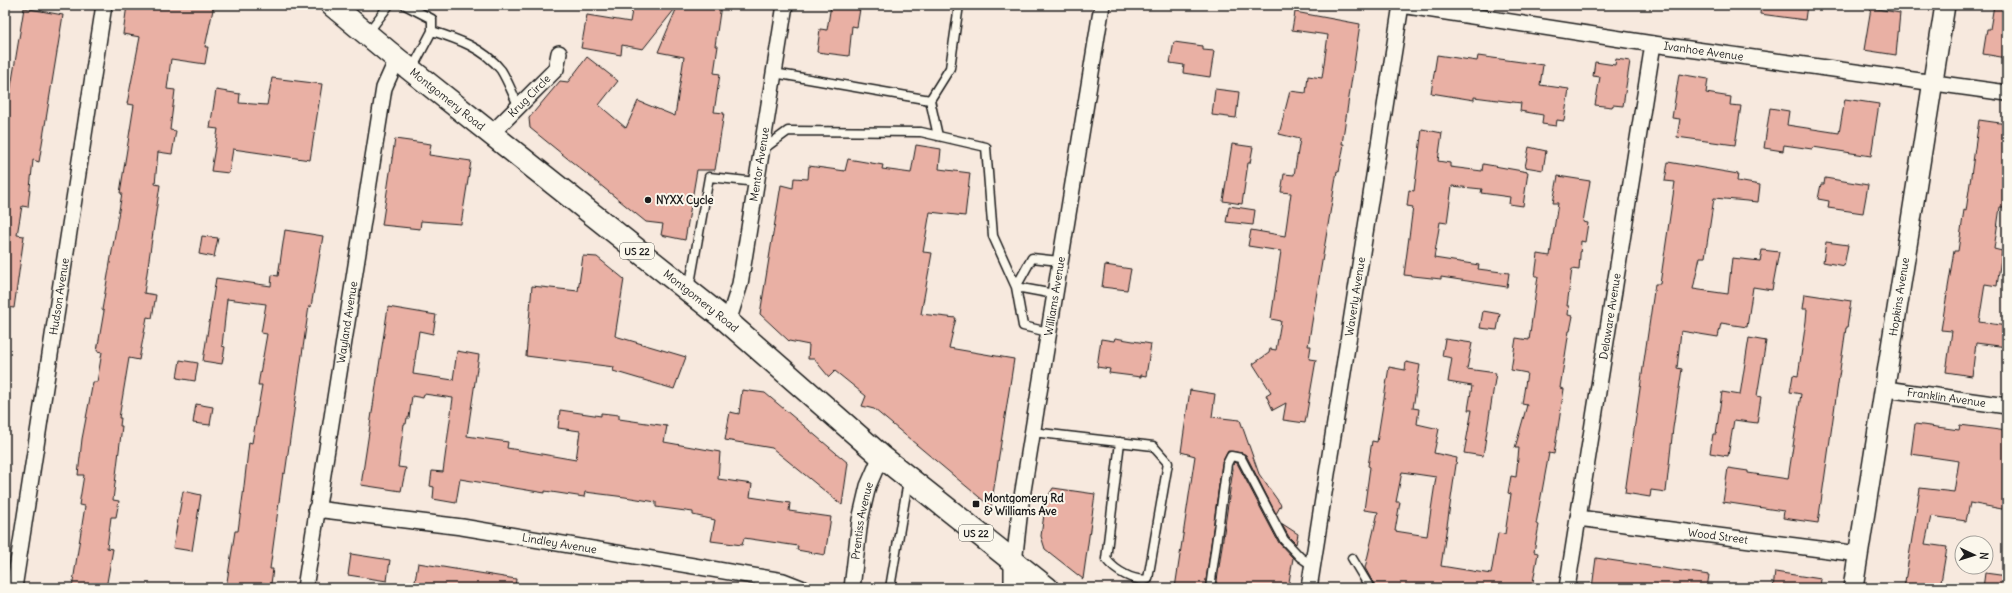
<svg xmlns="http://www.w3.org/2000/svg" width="2012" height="593" font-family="Delius,sans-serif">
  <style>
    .building { fill: #e9b0a4; stroke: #1c1c1c; fill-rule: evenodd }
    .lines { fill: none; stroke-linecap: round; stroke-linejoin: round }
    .service-casing { stroke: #1c1c1c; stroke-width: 11 }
    .minor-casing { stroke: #1c1c1c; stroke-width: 18 }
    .tertiary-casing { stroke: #1c1c1c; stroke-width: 22 }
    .primary-casing { stroke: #1c1c1c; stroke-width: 25 }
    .service { stroke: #fbf7ec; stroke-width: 8 }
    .minor { stroke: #fbf7ec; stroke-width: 15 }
    .tertiary { stroke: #fbf7ec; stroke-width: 19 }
    .primary { stroke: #fbf7ec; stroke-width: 22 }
    .poi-dot { fill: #1c1c1c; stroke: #fbf7ec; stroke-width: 1.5 }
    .labels { text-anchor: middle; stroke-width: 4; stroke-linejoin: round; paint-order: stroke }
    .shield { fill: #fbf7ec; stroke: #5f5e5a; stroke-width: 1 }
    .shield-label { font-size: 10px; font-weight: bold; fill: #1c1c1c }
    .street-label { font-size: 11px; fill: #1c1c1c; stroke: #fbf7ec }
    .poi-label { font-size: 11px; font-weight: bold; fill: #1c1c1c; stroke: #fbf7ec; text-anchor: start }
  </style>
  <rect width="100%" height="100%" fill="#f7e9de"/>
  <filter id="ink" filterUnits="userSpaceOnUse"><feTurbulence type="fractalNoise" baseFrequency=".025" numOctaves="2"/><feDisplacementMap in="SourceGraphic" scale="8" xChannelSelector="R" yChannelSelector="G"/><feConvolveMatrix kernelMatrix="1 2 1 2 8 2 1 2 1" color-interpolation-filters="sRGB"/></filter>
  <g filter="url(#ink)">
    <path class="building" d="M 127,5 L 214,5 L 205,47 L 208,47 L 205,64 L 171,59 L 167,89 L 175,90 L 170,130 L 176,131 L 172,154 L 158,152 L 155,184 L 160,185 L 144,293 L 156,295 L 152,318 L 147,317 L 139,360 L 129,358 L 119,418 L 121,418 L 120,426 L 122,426 L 113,500 L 119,501 L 116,517 L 111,517 L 107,548 L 113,549 L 106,588 L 72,588 L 85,506 L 79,505 L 84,475 L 78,475 L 82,439 L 93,382 L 97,382 L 102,352 L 97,351 L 104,311 L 102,310 L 122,193 L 120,193 L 134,105 L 127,104 L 140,37 L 123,34 Z
      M 633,5 L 678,5 L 643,49 L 622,45 L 621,55 L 581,48 L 587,15 L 630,22 Z
      M 678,5 L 721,5 L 715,46 L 718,46 L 714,73 L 720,74 L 714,112 L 724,113 L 715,170 L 697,170 L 685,240 L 661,235 L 663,224 L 646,222 L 530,128 L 529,118 L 560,81 L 568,82 L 587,57 L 618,81 L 599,105 L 626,128 L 638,101 L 675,116 L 684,57 L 658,52 Z
      M 831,5 L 860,9 L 857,27 L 852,26 L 849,56 L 817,52 L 820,29 L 827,30 Z
      M 1761,5 L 1807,5 L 1805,20 L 1760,14 Z
      M 1994,5 L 2007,5 L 2007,58 L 1983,54 L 1987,29 L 1990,29 Z
      M 24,8 L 63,15 L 39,162 L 33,160 L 28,207 L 22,206 L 17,235 L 24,236 L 14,308 L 5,307 L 5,123 Z
      M 1871,8 L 1900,13 L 1896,55 L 1864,50 Z
      M 1295,12 L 1360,24 L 1342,144 L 1344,144 L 1339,172 L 1337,171 L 1308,346 L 1311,346 L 1309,359 L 1316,360 L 1305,423 L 1283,420 L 1286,403 L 1273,410 L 1266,395 L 1271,392 L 1253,364 L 1269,353 L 1270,349 L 1276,350 L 1281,321 L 1271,319 L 1281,251 L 1248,246 L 1251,230 L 1285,236 L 1291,193 L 1281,192 L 1284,174 L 1294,175 L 1300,139 L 1279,134 L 1290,91 L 1306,93 L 1308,76 L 1322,78 L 1328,35 L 1292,30 Z
      M 1174,42 L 1203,46 L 1203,50 L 1214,51 L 1210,77 L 1183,73 L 1184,65 L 1170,63 Z
      M 1437,55 L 1477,61 L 1478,56 L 1543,65 L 1540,85 L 1569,89 L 1564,121 L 1557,120 L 1556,126 L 1542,124 L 1543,115 L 1520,111 L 1521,103 L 1474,97 L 1474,100 L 1431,93 Z
      M 1616,59 L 1630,61 L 1623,106 L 1613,105 L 1612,107 L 1595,105 L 1600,77 L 1593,76 L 1595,62 L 1615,65 Z
      M 1679,74 L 1708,79 L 1706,93 L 1731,97 L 1730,105 L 1741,106 L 1735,145 L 1677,137 L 1680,119 L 1672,118 Z
      M 272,78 L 322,84 L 310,160 L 233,149 L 229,173 L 211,171 L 218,129 L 210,128 L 216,90 L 240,94 L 239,103 L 267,105 Z
      M 1215,89 L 1239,92 L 1236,118 L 1212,115 Z
      M 1845,99 L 1879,104 L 1871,156 L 1813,147 L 1812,149 L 1784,145 L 1783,151 L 1764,148 L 1770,108 L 1789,111 L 1787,125 L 1839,133 Z
      M 1979,120 L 2007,124 L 2007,167 L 2004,186 L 2007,187 L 2004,207 L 2000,207 L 1994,249 L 2002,251 L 1997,286 L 1985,284 L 1979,322 L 2007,326 L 2007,347 L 1976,343 L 1972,376 L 1946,372 L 1952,331 L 1941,330 L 1954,251 L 1958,251 L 1964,210 L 1966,211 Z
      M 1422,129 L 1442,133 L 1438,161 L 1450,163 L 1450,167 L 1482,171 L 1483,164 L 1528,172 L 1523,206 L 1509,204 L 1510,197 L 1481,193 L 1482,189 L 1452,186 L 1447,223 L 1440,222 L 1434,258 L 1479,265 L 1478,269 L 1509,273 L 1507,287 L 1441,277 L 1441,279 L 1404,275 L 1413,207 L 1407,206 L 1409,190 L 1414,191 Z
      M 395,139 L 431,144 L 429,155 L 471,161 L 461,224 L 421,221 L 420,229 L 382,225 Z
      M 1232,144 L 1253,147 L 1250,163 L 1248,163 L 1242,204 L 1223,201 Z
      M 916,145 L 941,149 L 939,169 L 970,173 L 965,216 L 930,212 L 923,252 L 932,253 L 921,314 L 956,318 L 949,348 L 1014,359 L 991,507 L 874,409 L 862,406 L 866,396 L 835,371 L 829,377 L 814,359 L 808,359 L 809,345 L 789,341 L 760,314 L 781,185 L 793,188 L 794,178 L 808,179 L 809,166 L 845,171 L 848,159 L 883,165 L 882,169 L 911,173 Z
      M 1529,147 L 1546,151 L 1543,170 L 1525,167 Z
      M 1668,162 L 1738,174 L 1737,181 L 1760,185 L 1758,202 L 1714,198 L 1705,257 L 1700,257 L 1693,289 L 1728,294 L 1732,258 L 1760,261 L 1762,250 L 1779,252 L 1772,290 L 1753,287 L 1747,327 L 1721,323 L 1718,337 L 1681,331 L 1677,368 L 1682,369 L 1673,428 L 1666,492 L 1651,490 L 1650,497 L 1625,493 L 1655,284 L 1660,284 L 1675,182 L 1665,181 Z
      M 1558,176 L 1590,181 L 1583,222 L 1588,223 L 1585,242 L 1581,241 L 1579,270 L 1572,269 L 1567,306 L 1569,306 L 1568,315 L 1573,316 L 1570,331 L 1569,331 L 1560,388 L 1564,389 L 1554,454 L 1549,453 L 1536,524 L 1539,525 L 1534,552 L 1538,553 L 1532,588 L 1376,588 L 1365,568 L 1378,512 L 1364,510 L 1370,467 L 1368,466 L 1372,441 L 1377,442 L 1389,367 L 1405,370 L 1406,362 L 1420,365 L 1413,408 L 1419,409 L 1417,424 L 1439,429 L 1434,453 L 1457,458 L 1441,566 L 1491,574 L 1498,533 L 1505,534 L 1511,494 L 1508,493 L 1511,476 L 1516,477 L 1519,448 L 1515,448 L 1527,405 L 1522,404 L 1527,373 L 1511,370 L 1516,338 L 1529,340 L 1538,276 L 1535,276 L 1538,254 L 1550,256 L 1558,203 L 1553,203 ZM 1402,472 L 1436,477 L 1427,536 L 1395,531 L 1400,502 L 1396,502 Z
      M 1825,178 L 1868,185 L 1863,213 L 1828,208 L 1829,201 L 1818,199 L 1821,184 L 1824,184 Z
      M 1229,206 L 1255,210 L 1253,225 L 1226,222 Z
      M 285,230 L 323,236 L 311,307 L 309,306 L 285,474 L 283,473 L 270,569 L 273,569 L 271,584 L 262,583 L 261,588 L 226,588 L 235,531 L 238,531 L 243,495 L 249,442 L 252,443 L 262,385 L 258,385 L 267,334 L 261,333 L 266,304 L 227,299 L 222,346 L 225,347 L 222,364 L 203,361 L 216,278 L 271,286 L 272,275 L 278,276 Z
      M 202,236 L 218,238 L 214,257 L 199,254 Z
      M 1826,242 L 1848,245 L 1844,266 L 1823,262 Z
      M 583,256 L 597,257 L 624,279 L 615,336 L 686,357 L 674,389 L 613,371 L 614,367 L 526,356 L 532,286 L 578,291 Z
      M 1105,265 L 1131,269 L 1127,290 L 1102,287 Z
      M 1805,294 L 1851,301 L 1847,328 L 1846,328 L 1818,523 L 1783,518 L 1784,511 L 1723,502 L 1728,468 L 1748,471 L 1748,473 L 1788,479 L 1801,394 L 1790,392 L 1793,375 L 1798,376 L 1806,321 L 1807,309 L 1803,309 Z
      M 388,307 L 436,315 L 433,334 L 419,331 L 413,374 L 453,380 L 457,351 L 479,355 L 467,436 L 508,442 L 507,448 L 576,460 L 580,431 L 558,428 L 560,410 L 601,416 L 601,413 L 619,415 L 619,419 L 667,426 L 664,442 L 720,452 L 718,479 L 752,484 L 750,497 L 790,503 L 789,511 L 831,517 L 825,555 L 797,550 L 798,546 L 744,538 L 742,545 L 711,541 L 715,520 L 693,515 L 693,512 L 656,507 L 656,502 L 625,497 L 585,492 L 584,497 L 545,491 L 545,493 L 460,479 L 456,503 L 433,499 L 434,487 L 430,486 L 432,471 L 443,472 L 453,398 L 424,394 L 423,398 L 412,396 L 409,418 L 407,418 L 406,424 L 404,424 L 398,467 L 406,468 L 401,491 L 361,485 Z
      M 1483,311 L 1500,314 L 1497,330 L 1480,328 Z
      M 1115,338 L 1151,344 L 1146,376 L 1141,375 L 1141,377 L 1109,373 L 1110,369 L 1097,367 L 1101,339 L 1114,341 Z
      M 1749,338 L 1766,341 L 1757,396 L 1761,397 L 1757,423 L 1734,420 L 1728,456 L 1710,453 L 1713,434 L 1716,434 L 1722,392 L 1740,395 Z
      M 1445,339 L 1472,343 L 1467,369 L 1496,373 L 1483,456 L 1464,453 L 1472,410 L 1468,410 L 1472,386 L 1448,382 L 1452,358 L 1442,356 Z
      M 180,360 L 198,363 L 195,381 L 177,378 Z
      M 742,390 L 765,393 L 848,463 L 842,505 L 772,448 L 725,440 L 730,412 L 739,414 Z
      M 1190,390 L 1215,394 L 1212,417 L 1240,420 L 1259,474 L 1281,505 L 1276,514 L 1246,455 L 1242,453 L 1228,451 L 1222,463 L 1205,588 L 1175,588 L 1195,456 L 1181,452 Z
      M 196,404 L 213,407 L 210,425 L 193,423 Z
      M 1915,424 L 1959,430 L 1960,425 L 2007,431 L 2007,510 L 1970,503 L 1966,521 L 1931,516 L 1925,544 L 1947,547 L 1940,588 L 1904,588 L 1920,488 L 1954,492 L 1959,461 L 1911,454 Z
      M 1234,462 L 1237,463 L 1279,543 L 1293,558 L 1288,588 L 1216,588 Z
      M 1053,488 L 1095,494 L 1083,579 L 1045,549 L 1041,536 L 1046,500 Z
      M 183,491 L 201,495 L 192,551 L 173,548 Z
      M 1281,523 L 1298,534 L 1296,544 L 1289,537 Z
      M 351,554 L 390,560 L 387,581 L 348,575 Z
      M 1596,558 L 1709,575 L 1707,588 L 1592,588 Z
      M 418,563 L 516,579 L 515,588 L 414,588 Z
      M 1775,572 L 1821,579 L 1820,588 L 1773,588 Z
      M 1985,573 L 2007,576 L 2007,588 L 1983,588 Z"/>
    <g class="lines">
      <g class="service-casing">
        <path id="service" d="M 405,5 L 432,19 L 432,31 L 412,69
          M 432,31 C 457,39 484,48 501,70 C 508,81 513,95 519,107
          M 367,34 L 389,5
          M 774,73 L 930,100 L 938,136
          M 930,100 L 950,68 L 959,5
          M 762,150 L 788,131 L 921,132 L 986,147 L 993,236 L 1016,287 L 1054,294
          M 689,289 L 709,177 L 757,182
          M 1048,332 L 1023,326 L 1016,287 L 1032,258 L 1059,261
          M 1032,432 L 1153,446 L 1168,463 L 1148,579 C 1134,582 1115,571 1106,559 L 1120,442
          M 1352,558 L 1370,588
          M 890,588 L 908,481
          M 1210,588 L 1227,464 L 1231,456 L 1241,458 L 1284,540 L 1300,557 L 1313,566"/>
      </g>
      <g class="minor-casing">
        <g id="minor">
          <path id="s1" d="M 1401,5 L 1653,44 L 2007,93"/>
          <path id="s2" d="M 491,134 L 556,69 L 559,53"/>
          <path id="s3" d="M 728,322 L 740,284 L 785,5"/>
          <path id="s4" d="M 1886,389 L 2007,406"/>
          <path id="s5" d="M 316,509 L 462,527 L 783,581 L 801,588"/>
          <path id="s6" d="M 1578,518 L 1859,554"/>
          <path id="s7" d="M 1014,563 L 1020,509 L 1102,5"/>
          <path id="s8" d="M 14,588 L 104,5"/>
          <path id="s9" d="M 305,588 L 384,88 L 397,59"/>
          <path id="s10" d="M 852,588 L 860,520 L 868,486 L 881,456"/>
          <path id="s11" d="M 1309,588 L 1401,5"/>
          <path id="s12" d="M 1567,588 L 1653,44"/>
        </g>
      </g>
      <g class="tertiary-casing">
        <g id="tertiary">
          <path d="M 1014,588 L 1014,563"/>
          <path id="s13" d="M 1853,588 L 1945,5"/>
        </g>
      </g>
      <g class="primary-casing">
        <g id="primary">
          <path id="s14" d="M 332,5 L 397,59 L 728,322 L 881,456 L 1047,588"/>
        </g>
      </g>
      <use href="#service" class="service"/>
      <use href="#minor" class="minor"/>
      <use href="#tertiary" class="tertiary"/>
      <use href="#primary" class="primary"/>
    </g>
  </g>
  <g class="poi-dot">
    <circle cx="648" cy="200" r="4"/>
    <rect x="972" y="500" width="8" height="8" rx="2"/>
  </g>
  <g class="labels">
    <g class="shield">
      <rect x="620" y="243" width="34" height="16" rx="3"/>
      <rect x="959" y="525" width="34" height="16" rx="3"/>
    </g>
    <g class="shield-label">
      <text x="637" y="255">US 22</text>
      <text x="976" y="537">US 22</text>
    </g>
    <g class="street-label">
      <text dy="4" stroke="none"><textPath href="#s1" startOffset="306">Ivanhoe Avenue</textPath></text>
      <text dy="4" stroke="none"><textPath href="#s2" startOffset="54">Krug Circle</textPath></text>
      <text dy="4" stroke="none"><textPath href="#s14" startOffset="149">Montgomery Road</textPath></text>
      <text dy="4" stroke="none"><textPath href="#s3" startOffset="161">Mentor Avenue</textPath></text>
      <text dy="4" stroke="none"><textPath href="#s8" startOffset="295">Hudson Avenue</textPath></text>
      <text dy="4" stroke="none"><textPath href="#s7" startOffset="270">Williams Avenue</textPath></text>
      <text dy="4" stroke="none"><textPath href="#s11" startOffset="295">Waverly Avenue</textPath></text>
      <text dy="4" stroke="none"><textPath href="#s13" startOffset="295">Hopkins Avenue</textPath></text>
      <text dy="4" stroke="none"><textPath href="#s14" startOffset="473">Montgomery Road</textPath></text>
      <text dy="4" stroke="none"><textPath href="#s12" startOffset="275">Delaware Avenue</textPath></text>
      <text dy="4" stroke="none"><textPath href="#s9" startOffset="269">Wayland Avenue</textPath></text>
      <text dy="4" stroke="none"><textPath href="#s4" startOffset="61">Franklin Avenue</textPath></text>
      <text dy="4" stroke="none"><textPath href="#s10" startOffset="68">Prentiss Avenue</textPath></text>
      <text dy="4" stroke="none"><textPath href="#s6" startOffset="141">Wood Street</textPath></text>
      <text dy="4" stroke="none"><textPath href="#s5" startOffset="246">Lindley Avenue</textPath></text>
    </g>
    <g class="poi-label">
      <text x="656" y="204">NYXX Cycle</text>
      <text x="984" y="502">Montgomery Rd<tspan x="984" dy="13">&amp; Williams Ave</tspan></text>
    </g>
  </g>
  <rect width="2012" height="593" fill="none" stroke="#fbf7ec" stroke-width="20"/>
  <rect x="10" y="10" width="1992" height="573" fill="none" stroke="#1c1c1c" stroke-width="1.5" filter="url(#ink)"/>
  <g transform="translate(1974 555) rotate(94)"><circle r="19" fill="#fbf7ec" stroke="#a29f99"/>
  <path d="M0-3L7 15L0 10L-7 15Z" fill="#1c1c1c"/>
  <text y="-6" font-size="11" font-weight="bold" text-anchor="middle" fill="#1c1c1c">N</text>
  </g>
</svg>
